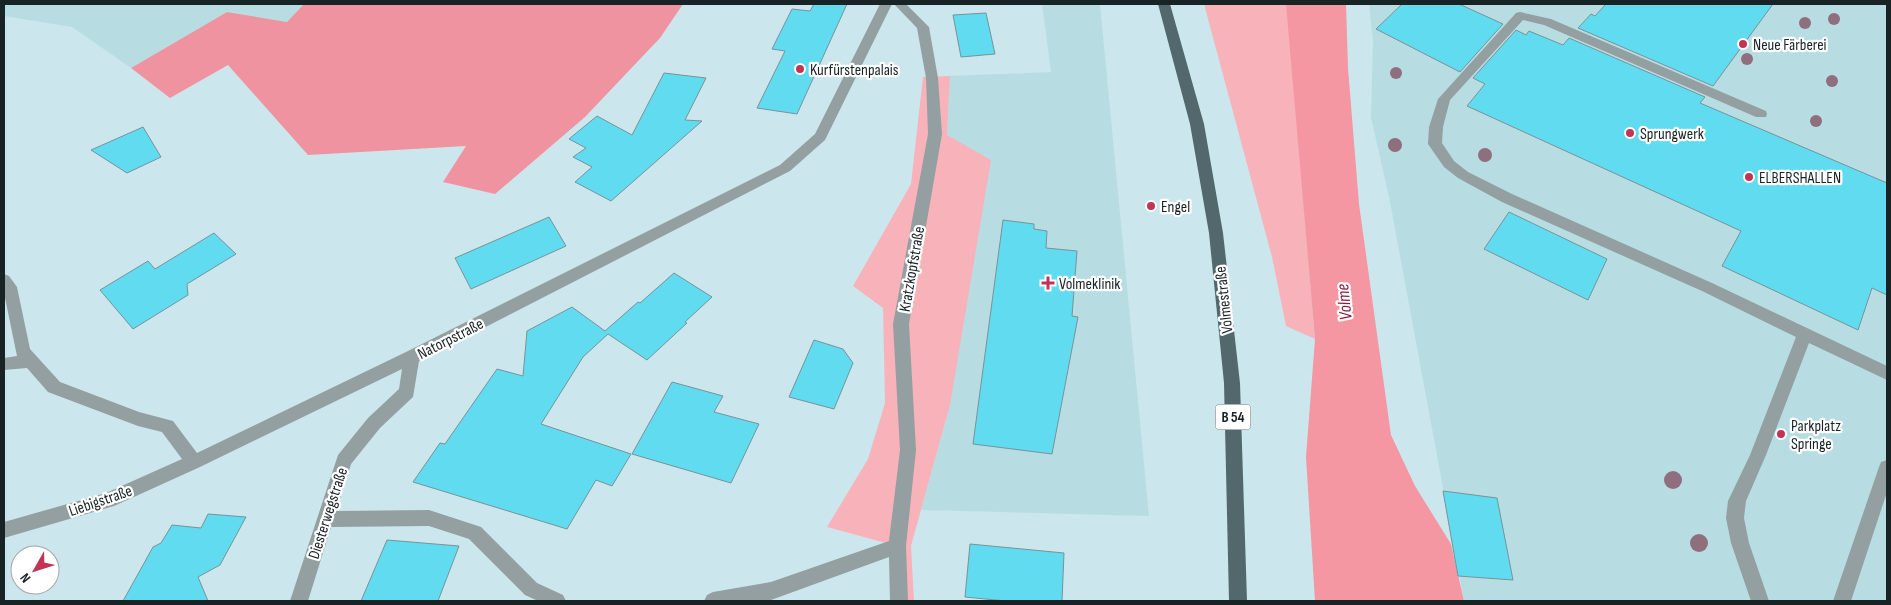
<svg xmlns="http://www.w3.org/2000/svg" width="1891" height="605" font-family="'Sofia Sans Condensed',sans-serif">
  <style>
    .built { fill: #b7dde3 }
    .green { fill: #f8b2ba }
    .forest { fill: #f093a0 }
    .water { fill: #f497a3 }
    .building { fill: #60dbef; stroke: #789398 }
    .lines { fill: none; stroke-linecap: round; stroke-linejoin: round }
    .minor { fill: #939fa1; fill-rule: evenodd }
    .major { fill: #53686c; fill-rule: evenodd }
    .tree { fill: #8f6f7e }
    .poi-dot { fill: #c33356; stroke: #fff; stroke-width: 2 }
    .labels { text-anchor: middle; stroke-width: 4.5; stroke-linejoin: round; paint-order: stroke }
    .shield { fill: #fff; stroke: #5d6566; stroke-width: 1 }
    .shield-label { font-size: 15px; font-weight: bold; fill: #182325 }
    .poi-label { font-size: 16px; fill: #182325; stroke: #fff; text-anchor: start }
    .street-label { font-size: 16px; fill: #182325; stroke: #fff }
    .water-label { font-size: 18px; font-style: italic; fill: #8a1f3a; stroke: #fff }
  </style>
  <rect width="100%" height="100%" fill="#cbe7ed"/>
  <path class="built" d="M 4,4 L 304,4 L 287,22 L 227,12 L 131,68 L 72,27 L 4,16 Z
    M 1042,4 L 1100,4 L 1149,516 L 921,510 L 950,405 L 947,135 L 950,76 L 1051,72 Z
    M 1369,4 L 1887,4 L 1887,601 L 1464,601 L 1390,202 L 1371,117 L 1373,41 Z"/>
  <path class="green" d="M 1204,4 L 1287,4 L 1315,339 L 1286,326 L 1272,257 Z
    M 950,76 L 947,135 L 991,160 L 950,405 L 911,546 L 914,601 L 890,601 L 897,546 L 827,527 L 868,459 L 885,403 L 883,308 L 853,286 L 911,184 L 923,77 Z"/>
  <path class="forest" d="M 304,4 L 683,4 L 660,38 L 585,117 L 495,194 L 443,182 L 466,146 L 308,155 L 228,65 L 170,98 L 131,68 L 227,12 L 287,22 Z"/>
  <path class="water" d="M 1286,4 L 1346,4 L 1348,68 L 1359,204 L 1391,435 L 1415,486 L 1451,544 L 1464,601 L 1315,601 L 1306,457 L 1315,339 Z"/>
  <path class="building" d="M 814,4 L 847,4 L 797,114 L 757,108 L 785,51 L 772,49 L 792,9 L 810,11 Z
    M 1402,4 L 1459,4 L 1503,24 L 1460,72 L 1376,29 Z
    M 1606,4 L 1773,4 L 1713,86 L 1578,28 L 1591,14 L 1595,16 Z
    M 986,13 L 995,54 L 961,57 L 953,15 Z
    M 1516,30 L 1526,35 L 1529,31 L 1563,45 L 1569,38 L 1705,97 L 1700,103 L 1887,183 L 1887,295 L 1872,288 L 1858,330 L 1722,266 L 1741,231 L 1467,106 L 1485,84 L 1473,78 Z
    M 664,73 L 706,78 L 685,120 L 702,121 L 611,201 L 575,182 L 592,167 L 573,157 L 586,148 L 569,139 L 597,116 L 632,135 Z
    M 143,127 L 161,157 L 127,173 L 91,150 Z
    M 1509,212 L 1607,259 L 1588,300 L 1484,249 Z
    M 549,217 L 566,246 L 471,289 L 455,258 Z
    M 1003,220 L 1034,224 L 1034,229 L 1047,231 L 1046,248 L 1077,251 L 1072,316 L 1078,317 L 1052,454 L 973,444 Z
    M 214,233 L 236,254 L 187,284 L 188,295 L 133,329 L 100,290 L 148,261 L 155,269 Z
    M 674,273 L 712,297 L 685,322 L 687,323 L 647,360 L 608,334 L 583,357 L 541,424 L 631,454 L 612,486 L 596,480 L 567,529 L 413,482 L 440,443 L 445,444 L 497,369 L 523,376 L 527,331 L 572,307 L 605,331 L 638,302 L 640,303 Z
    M 814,340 L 843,349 L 853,363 L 834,409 L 789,397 Z
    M 672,382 L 723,396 L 714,412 L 759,424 L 731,483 L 632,454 Z
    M 1443,491 L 1497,498 L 1513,580 L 1458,576 Z
    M 208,514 L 246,517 L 220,565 L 198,577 L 208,601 L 123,601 L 153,547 L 161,543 L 172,525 L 201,528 Z
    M 387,540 L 459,546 L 438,601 L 361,601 Z
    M 970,544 L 1064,553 L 1062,601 L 1006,601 L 965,597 Z"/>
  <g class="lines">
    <path class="minor" d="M 880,4 L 892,4 L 825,140 L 790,171 L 419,361 L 413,397 L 380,428 L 351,464 L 336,511 L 429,510 L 475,525 L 481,527 L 537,583 L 563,595 L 566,601 L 538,601 L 525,595 L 469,539 L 429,526 L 331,527 L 308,601 L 290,601 L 338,455 L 368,418 L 399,389 L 402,369 L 200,467 L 114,506 L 4,538 L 4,522 L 106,493 L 182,459 L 162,432 L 138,426 L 48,392 L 27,368 L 4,370 L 4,358 L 17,356 L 4,293 L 4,274 L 9,276 L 17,287 L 30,349 L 60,382 L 139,412 L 173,421 L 197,453 L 406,352 L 780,165 L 815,134 Z
      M 894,4 L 906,4 L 929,27 L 938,78 L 942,134 L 909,324 L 916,450 L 906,546 L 908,601 L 890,601 L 889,557 L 771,600 L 704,601 L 707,595 L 713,592 L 771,582 L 889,541 L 900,450 L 893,324 L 928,134 L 926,78 L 917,28 Z
      M 1520,12 L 1551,19 L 1766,111 L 1767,114 L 1766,117 L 1756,117 L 1544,25 L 1523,20 L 1450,100 L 1443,127 L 1442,143 L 1454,161 L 1468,172 L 1512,194 L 1712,283 L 1887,366 L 1887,380 L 1809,343 L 1766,455 L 1746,501 L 1744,518 L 1749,543 L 1769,601 L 1751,601 L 1731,543 L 1726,518 L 1728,501 L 1750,455 L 1796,337 L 1702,291 L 1502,202 L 1458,178 L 1444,167 L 1428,144 L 1429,127 L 1438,99 L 1516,13 Z
      M 1887,460 L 1887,492 L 1851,601 L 1833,601 L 1879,467 L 1881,462 Z"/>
    <path class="major" d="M 1158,4 L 1170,4 L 1204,124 L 1223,233 L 1240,383 L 1247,601 L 1229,601 L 1224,383 L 1209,233 L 1190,124 Z"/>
  </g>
  <g class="tree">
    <circle cx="1834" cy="19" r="6"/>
    <circle cx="1805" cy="23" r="6"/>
    <circle cx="1747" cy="59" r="6"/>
    <circle cx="1396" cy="73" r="6"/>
    <circle cx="1832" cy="81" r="6"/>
    <circle cx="1816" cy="121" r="6"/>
    <circle cx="1395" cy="145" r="7"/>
    <circle cx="1485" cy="155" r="7"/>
    <circle cx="1673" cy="480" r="9"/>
    <circle cx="1699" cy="543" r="9"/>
  </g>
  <g class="poi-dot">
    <circle cx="1743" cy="44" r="5"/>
    <circle cx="800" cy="69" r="5"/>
    <circle cx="1630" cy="133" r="5"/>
    <circle cx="1749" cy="177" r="5"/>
    <circle cx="1151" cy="206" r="5"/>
    <path d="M1045.5 275.5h5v5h5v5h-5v5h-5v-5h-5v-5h5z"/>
    <circle cx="1781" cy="434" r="5"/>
  </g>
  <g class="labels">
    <rect class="shield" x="1215.5" y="404.5" width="35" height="25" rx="4"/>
    <g class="shield-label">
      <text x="1233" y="422">B 54</text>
    </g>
    <g class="poi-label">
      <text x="1753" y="50">Neue Färberei</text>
      <text x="810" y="75">Kurfürstenpalais</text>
      <text x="1640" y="139">Sprungwerk</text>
      <text x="1759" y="183">ELBERSHALLEN</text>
      <text x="1161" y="212">Engel</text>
      <text x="1059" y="289">Volmeklinik</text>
      <text x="1791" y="431">Parkplatz<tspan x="1791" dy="18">Springe</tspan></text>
    </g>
    <g class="street-label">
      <text transform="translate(911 269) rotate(-80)" y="6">Kratzkopfstraße</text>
      <text transform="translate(1223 300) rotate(-96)" y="6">Volmestraße</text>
      <text transform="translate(450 338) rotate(-27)" y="6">Natorpstraße</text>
      <text transform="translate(100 500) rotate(-19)" y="6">Liebigstraße</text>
      <text transform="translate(327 513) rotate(-72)" y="6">Diesterwegstraße</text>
    </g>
    <g class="water-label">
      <text transform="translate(1344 302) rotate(-96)" y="6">Volme</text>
    </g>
  </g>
  <rect width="1891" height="605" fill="none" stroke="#182325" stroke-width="10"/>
  <g transform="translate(35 570) rotate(231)"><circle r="24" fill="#ffffff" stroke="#a3a7a8"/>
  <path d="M0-4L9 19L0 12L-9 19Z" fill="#c33356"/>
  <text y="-8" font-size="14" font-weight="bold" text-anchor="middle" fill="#182325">N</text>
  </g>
</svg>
